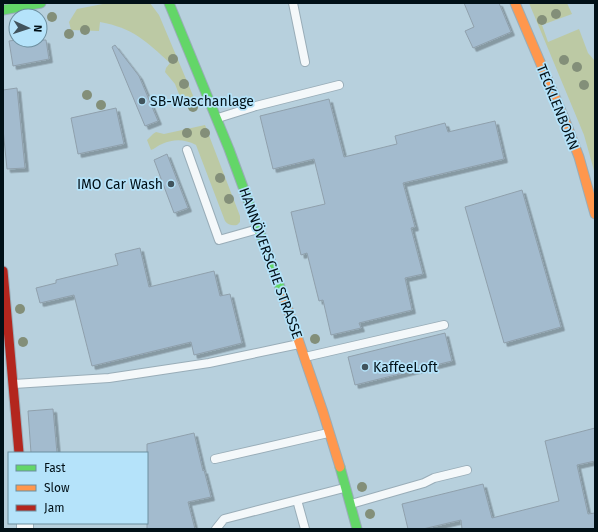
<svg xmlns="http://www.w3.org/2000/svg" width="598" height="532" font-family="'Fira Sans',sans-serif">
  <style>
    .green { fill: #bcc9a4 }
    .building { fill: #a3bbce; stroke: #8fa0ac; filter: url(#shadow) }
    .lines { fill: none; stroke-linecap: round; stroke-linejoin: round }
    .lane-casing { stroke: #99adb8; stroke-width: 10 }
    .street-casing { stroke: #99adb8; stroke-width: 18 }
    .fast-casing { stroke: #99adb8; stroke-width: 11 }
    .slow-casing { stroke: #99adb8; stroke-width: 11 }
    .jam-casing { stroke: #99adb8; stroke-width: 11 }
    .lane { stroke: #f4f8fa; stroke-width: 8 }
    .street { stroke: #f4f8fa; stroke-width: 16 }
    .fast { stroke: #63d668; stroke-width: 9 }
    .slow { stroke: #ff974d; stroke-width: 9 }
    .jam { stroke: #b3261e; stroke-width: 9 }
    .tree { fill: #838f79 }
    .poi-dot { fill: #41535c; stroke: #b5e3fa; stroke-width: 1.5 }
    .labels { text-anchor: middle; stroke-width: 3.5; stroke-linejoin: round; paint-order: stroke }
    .poi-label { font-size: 14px; fill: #011017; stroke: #b5e3fa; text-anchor: start }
    .street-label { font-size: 14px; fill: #011017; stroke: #b5e3fa }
  </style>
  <defs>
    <filter id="shadow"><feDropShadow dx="3.5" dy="3.5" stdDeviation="0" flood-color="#0004"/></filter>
  </defs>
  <rect width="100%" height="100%" fill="#b7d0dd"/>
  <path class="green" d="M 108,3 L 150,3 L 159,15 L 197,105 L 195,111 L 191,111 L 182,102 L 175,84 L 165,72 L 166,68 L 170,63 C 146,41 133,28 100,22 L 99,31 L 71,30 L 69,22 L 77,9 Z
    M 529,3 L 567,3 L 572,14 L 542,25 L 548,42 L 579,29 L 588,53 L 595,61 L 595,174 L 584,135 Z
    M 205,125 L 240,216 L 240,222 L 237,225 C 232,226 228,225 225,221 L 196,145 C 184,139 174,139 162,144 C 158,145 155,149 151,150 L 147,140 L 153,134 L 156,132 L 164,134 Z"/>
  <path class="building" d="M 464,3 L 499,3 L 511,32 L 473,48 L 465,31 L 474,27 Z
    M 16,40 L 46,40 L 49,59 L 13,66 L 9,41 Z
    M 115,45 L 139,76 L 158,121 L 145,126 L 112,47 Z
    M 17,88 L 25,168 L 7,169 L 3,129 L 3,90 Z
    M 329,99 L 344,157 L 397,144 L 395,136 L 445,123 L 448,132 L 495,121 L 504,159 L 403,183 L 415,227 L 411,228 L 423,274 L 405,278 L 412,310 L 359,323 L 361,328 L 331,335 L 323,300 L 319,301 L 307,253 L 301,255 L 291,212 L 325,204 L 314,159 L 273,169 L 260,116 Z
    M 116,108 L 124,144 L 78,154 L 71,118 Z
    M 167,154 L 188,208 L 174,213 L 154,160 Z
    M 522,190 L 561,327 L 504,343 L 465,207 Z
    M 140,248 L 149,287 L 214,271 L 220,296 L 230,294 L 242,343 L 194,355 L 191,342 L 92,366 L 74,295 L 40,303 L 36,288 L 56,283 L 56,280 L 118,265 L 115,254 Z
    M 445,333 L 452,361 L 355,385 L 348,357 Z
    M 53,409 L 57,453 L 31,453 L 28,411 Z
    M 595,428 L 595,461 L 577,465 L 588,514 L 595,513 L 595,529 L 462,529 L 461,520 L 423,529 L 408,529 L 402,504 L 483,484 L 492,518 L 559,501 L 545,441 Z
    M 194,433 L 203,471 L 204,470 L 211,497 L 188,502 L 195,529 L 147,529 L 147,444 Z"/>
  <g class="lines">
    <g class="lane-casing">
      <path id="lane" d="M 293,3 L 305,62
        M 218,118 L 256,106 L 339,85
        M 187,150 L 219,240 L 258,229
        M 305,357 L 444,325
        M 14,384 L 109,378 L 209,363 L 299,344
        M 215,459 L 328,433
        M 297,500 L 305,529
        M 351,504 L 424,483 L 434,478 L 467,470
        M 216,529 L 224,519 L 344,488"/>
    </g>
    <g class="street-casing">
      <path id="street" d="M 25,523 L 25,529"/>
    </g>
    <g class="fast-casing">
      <path id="fast" d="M 169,3 L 229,149 L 284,298
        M 3,10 L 41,3
        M 340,467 L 357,529"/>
    </g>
    <g class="slow-casing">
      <path id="slow" d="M 515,3 L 566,123 L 579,157 L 595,214
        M 284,298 L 323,412 L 340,467"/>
    </g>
    <g class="jam-casing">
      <path id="jam" d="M 3,271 L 19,453"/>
    </g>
    <use href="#lane" class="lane"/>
    <use href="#street" class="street"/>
    <use href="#fast" class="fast"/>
    <use href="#slow" class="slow"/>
    <use href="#jam" class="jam"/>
  </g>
  <g class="tree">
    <circle cx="556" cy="14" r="5"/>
    <circle cx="52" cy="17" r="5"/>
    <circle cx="542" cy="20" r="5"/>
    <circle cx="85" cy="30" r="5"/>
    <circle cx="69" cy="34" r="5"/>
    <circle cx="173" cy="59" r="5"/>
    <circle cx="564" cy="60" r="5"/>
    <circle cx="577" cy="67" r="5"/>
    <circle cx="184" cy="84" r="5"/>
    <circle cx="584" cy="85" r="5"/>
    <circle cx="87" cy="95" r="5"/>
    <circle cx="101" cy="105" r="5"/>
    <circle cx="193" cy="107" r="5"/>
    <circle cx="187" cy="133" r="5"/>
    <circle cx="205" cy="133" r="5"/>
    <circle cx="220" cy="178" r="5"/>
    <circle cx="229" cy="199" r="5"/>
    <circle cx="20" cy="309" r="5"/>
    <circle cx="315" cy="339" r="5"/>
    <circle cx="23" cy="342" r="5"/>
    <circle cx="362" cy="487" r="5"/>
    <circle cx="370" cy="514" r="5"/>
  </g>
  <g class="poi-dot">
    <circle cx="142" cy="101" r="4"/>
    <circle cx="171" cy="184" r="4"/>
    <circle cx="365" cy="367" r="4"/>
  </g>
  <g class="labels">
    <g class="poi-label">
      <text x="150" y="106">SB-Waschanlage</text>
      <text x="163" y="189" text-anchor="end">IMO Car Wash</text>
      <text x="373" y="372">KaffeeLoft</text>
    </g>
    <g class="street-label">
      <text transform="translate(558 107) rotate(68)" y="5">TECKLENBORN</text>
      <text transform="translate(271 263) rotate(70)" y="5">HANNÖVERSCHE STRASSE</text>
    </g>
  </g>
  <rect width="598" height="532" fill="none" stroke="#011017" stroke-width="8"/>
  <rect x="8" y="452" width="140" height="72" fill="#b5e3fa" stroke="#6d8f9f"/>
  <rect x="16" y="465" width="20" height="6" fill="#63d668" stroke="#6d8f9f"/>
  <text x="44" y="472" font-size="12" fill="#011017">Fast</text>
  <rect x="16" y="485" width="20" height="6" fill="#ff974d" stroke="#6d8f9f"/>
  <text x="44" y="492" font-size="12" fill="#011017">Slow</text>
  <rect x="16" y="505" width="20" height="6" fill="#b3261e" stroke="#6d8f9f"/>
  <text x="44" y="512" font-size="12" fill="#011017">Jam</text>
  <g transform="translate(28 28) rotate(93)"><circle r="19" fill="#b5e3fa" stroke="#6d8f9f"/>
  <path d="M0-3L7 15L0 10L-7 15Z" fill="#41535c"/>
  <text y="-6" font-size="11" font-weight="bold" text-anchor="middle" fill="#011017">N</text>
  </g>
</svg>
